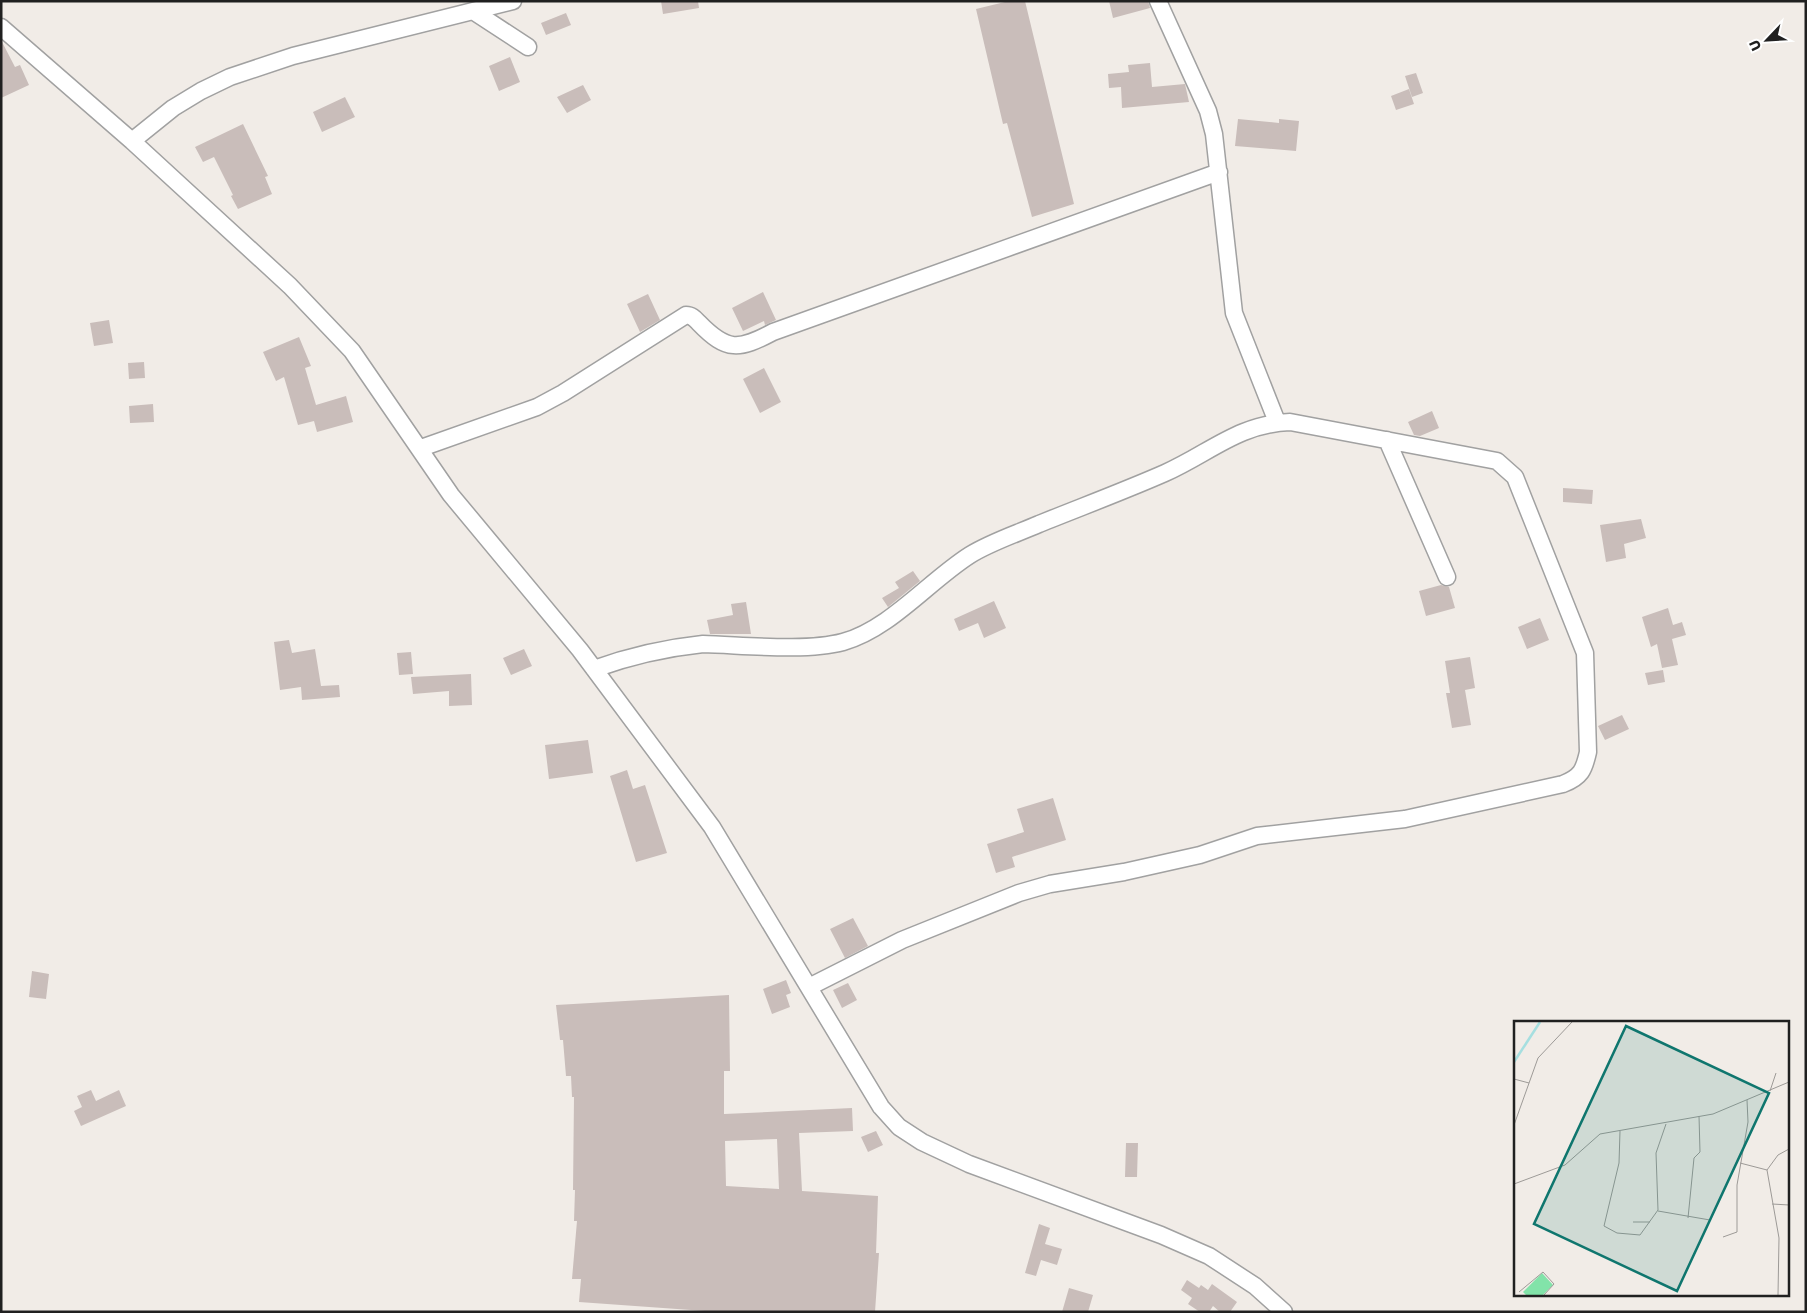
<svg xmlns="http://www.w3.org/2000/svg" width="1807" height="1313" font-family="Poppins,sans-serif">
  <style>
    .building { fill: #c9bdba; fill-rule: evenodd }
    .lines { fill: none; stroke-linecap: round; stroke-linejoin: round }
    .minor-casing { stroke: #a1a1a1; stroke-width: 19 }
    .minor { stroke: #fff; stroke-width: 16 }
    .inset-river { fill: none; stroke: #a6dfe0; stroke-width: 2.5 }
    .inset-road { fill: none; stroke: #9d9a97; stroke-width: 1 }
    .view { fill: #0f766e; fill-opacity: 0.15; stroke: #0f766e; stroke-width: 2.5 }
    .inset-edge { fill: none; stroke: #202020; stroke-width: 2.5 }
  </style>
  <rect width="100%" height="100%" fill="#f1ece7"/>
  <path class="building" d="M 661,1 L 698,1 L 699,8 L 663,14 Z
    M 1009,1 L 1025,1 L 1074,204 L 1032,217 L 1007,123 L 1003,124 L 976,9 Z
    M 1109,1 L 1148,1 L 1150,8 L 1113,18 Z
    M 566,13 L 571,25 L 546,35 L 541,23 Z
    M 1,40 L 15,67 L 20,65 L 29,85 L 1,98 Z
    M 510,57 L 520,82 L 499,91 L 489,66 Z
    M 1150,63 L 1152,87 L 1185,84 L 1189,102 L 1122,108 L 1121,87 L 1109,88 L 1108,74 L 1129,72 L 1128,65 Z
    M 1416,73 L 1423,93 L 1412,97 L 1405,76 Z
    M 583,85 L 591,100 L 567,113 L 557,97 Z
    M 1409,89 L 1414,104 L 1396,110 L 1391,96 Z
    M 345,97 L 355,117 L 322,132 L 313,112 Z
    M 1238,119 L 1279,123 L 1279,119 L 1299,121 L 1296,151 L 1235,146 Z
    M 243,124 L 268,176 L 265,177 L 272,194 L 238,209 L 231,196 L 233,195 L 214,157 L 203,162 L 195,147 Z
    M 763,292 L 776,320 L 765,325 L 764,321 L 743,331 L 732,308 Z
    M 648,294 L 660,320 L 640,332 L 627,304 Z
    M 109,320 L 113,343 L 94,346 L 90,323 Z
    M 299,337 L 311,366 L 305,368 L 316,405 L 346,396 L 353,422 L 317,432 L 314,421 L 298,425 L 284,377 L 276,381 L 263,352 Z
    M 144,362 L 145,378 L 129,379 L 128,363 Z
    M 764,368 L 781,402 L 760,413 L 743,379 Z
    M 153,404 L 154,422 L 130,423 L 129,406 Z
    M 1432,411 L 1439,428 L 1420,436 L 1414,435 L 1408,422 Z
    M 1563,488 L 1593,490 L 1592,504 L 1563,502 Z
    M 1641,519 L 1646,538 L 1624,544 L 1626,558 L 1606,562 L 1600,525 Z
    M 913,571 L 920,581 L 888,607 L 882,598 L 899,588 L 895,582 Z
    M 1441,585 L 1449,587 L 1455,608 L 1426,616 L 1419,591 Z
    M 994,601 L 1006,628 L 984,638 L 978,623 L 959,631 L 954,619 Z
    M 746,602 L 751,634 L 710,634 L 707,620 L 733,615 L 731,604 Z
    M 1668,608 L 1673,625 L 1682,622 L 1686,635 L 1672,639 L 1678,665 L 1662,668 L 1657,644 L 1651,647 L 1642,617 Z
    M 1540,618 L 1549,640 L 1527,649 L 1518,627 Z
    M 289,640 L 292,653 L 315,649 L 321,686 L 339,685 L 340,697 L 302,700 L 301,687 L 280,690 L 274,642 Z
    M 524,649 L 532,666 L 511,675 L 503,658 Z
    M 411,652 L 413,674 L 399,675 L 397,653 Z
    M 1470,657 L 1475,688 L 1465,690 L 1471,725 L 1452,728 L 1446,693 L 1450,693 L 1445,661 Z
    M 1663,670 L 1665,682 L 1648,685 L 1645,673 Z
    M 471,674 L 472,705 L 449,706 L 449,691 L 413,694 L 411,677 Z
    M 1622,715 L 1629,729 L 1605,740 L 1598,726 Z
    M 588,740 L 593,773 L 549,779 L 545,745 Z
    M 627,770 L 633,789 L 645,785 L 667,853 L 636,862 L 610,776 Z
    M 1053,798 L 1066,840 L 1012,857 L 1015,867 L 996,873 L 987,844 L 1024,832 L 1017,809 Z
    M 853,918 L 868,946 L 845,958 L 830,929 Z
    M 32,971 L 49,974 L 46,999 L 29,997 Z
    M 786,980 L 791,993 L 786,995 L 790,1007 L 772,1014 L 763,989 Z
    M 848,983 L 857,1000 L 842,1008 L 833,990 Z
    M 729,995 L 730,1071 L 724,1071 L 724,1114 L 852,1108 L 853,1131 L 799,1133 L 802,1191 L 878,1196 L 876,1253 L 879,1253 L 875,1312 L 719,1312 L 579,1302 L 581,1279 L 572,1279 L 577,1221 L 574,1221 L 575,1190 L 573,1190 L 574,1097 L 572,1097 L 571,1076 L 566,1076 L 563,1040 L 560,1040 L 556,1005 ZM 777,1139 L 779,1189 L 726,1186 L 725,1141 Z
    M 91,1090 L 96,1101 L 119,1090 L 126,1106 L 81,1126 L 74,1111 L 82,1107 L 77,1096 Z
    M 876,1131 L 883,1145 L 868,1152 L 861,1137 Z
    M 1126,1143 L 1138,1143 L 1137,1177 L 1125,1177 Z
    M 1039,1224 L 1050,1228 L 1045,1244 L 1062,1249 L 1057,1265 L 1041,1260 L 1036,1276 L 1025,1273 Z
    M 1187,1280 L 1199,1288 L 1201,1285 L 1208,1290 L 1212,1284 L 1237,1302 L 1230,1312 L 1220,1312 L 1213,1306 L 1209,1312 L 1200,1312 L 1188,1304 L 1192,1298 L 1181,1290 Z
    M 1069,1288 L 1093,1295 L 1088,1312 L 1062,1312 Z"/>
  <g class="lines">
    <g class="minor-casing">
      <path id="minor" d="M 1158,1 L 1208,111 L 1214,134 L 1234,313 L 1277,422
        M 473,11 L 528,47
        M 1,27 L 132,141 L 290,286 L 352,351 L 451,495 L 580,650 L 712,827 L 881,1107 L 899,1127 L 922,1142 L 969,1164 L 1161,1235 L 1209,1256 L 1255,1286 L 1284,1312
        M 132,141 L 173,108 L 201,91 L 230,77 L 293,56 L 513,1
        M 1387,440 L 1447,577
        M 421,448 L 537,407 L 563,393 L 686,315 C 692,315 695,319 699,323 C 727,352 739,350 773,332 L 1219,172
        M 594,669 C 630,656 665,648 703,644 C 743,645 806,652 843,642 C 890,629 929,581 970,555 C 991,542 1016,534 1039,524 C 1081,507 1124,491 1165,473 C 1210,453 1238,424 1290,422 L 1497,461 L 1515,477 L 1585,653 L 1588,752 C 1584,770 1581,777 1563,784 L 1405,819 L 1257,836 L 1200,855 L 1124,872 L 1050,884 L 1019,893 L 902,940 L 809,987"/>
    </g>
    <use href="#minor" class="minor"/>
  </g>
  <g transform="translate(1514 1021)">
    <rect width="275" height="275" fill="#f1ece7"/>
    <path d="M 28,252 L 39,264 L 29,274 L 12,274 L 9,271 Z" fill="#82e3a9"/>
    <path class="inset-river" d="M 0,41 L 26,1"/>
    <path class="inset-road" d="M 0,58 L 15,62M 256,70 L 262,52M 0,104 L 24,37 L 58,1M 106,110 L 105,142 L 90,205 L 103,212 L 126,214 L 144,189 L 142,132 L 152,103M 226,142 L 253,149 L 264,134 L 275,128M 253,149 L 265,217 L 264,274M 0,163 L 51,144 L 86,113 L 199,93 L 275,61M 258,183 L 275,184M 144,190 L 196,199M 174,197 L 180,137 L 186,131 L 185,95M 119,201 L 136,201M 209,216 L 223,211 L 223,164 L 234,101 L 233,79M 5,271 L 29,251 L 40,263 L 30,274"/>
    <path class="view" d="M 112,5 L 255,72 L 163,270 L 20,203 Z"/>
    <rect width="275" height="275" class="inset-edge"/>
  </g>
  <rect width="1807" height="1313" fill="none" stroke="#202020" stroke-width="5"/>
  <g transform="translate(1767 40) rotate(245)" stroke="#ffffff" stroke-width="4" paint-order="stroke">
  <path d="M0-4L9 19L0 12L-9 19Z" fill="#202020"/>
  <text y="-8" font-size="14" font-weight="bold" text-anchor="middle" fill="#202020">U</text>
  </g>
</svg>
